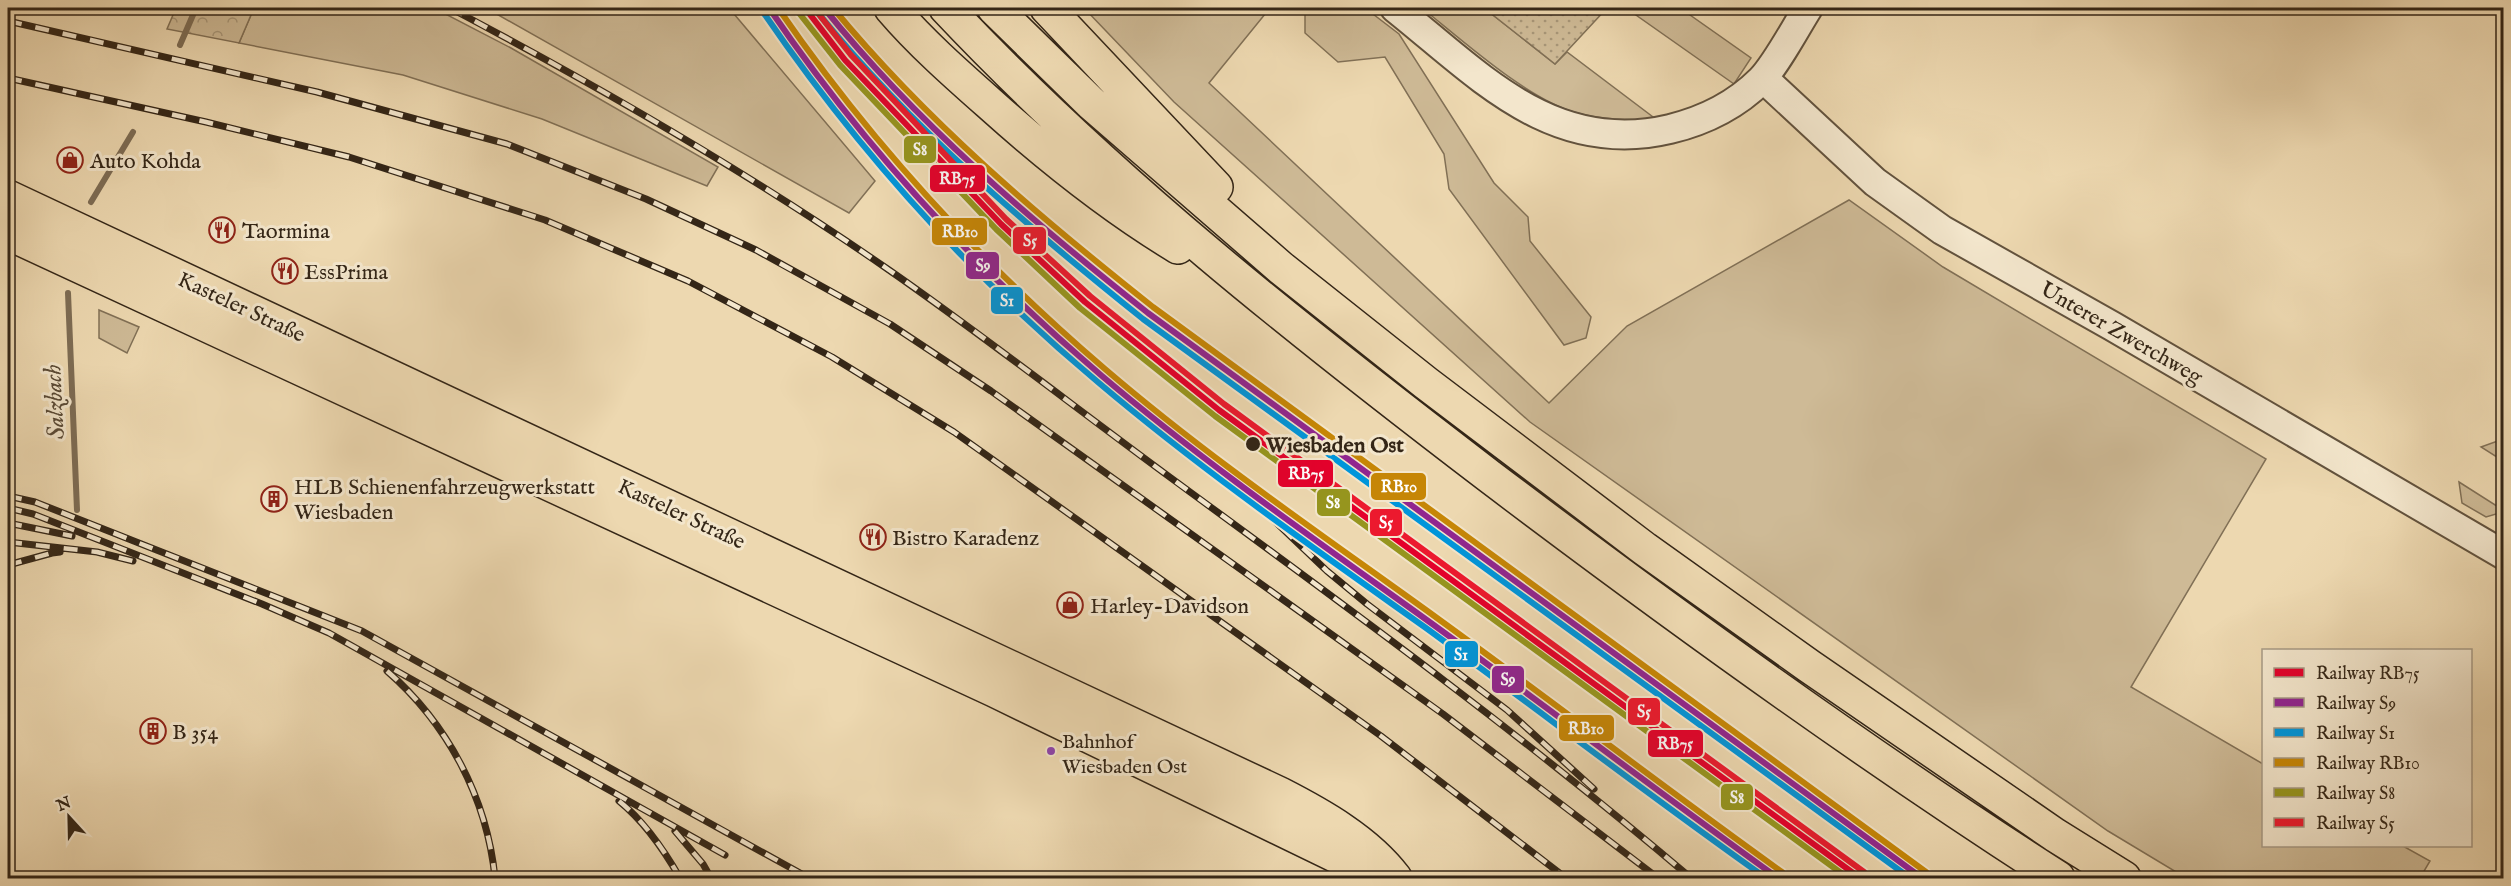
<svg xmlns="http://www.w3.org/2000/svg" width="2511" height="886" font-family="'IM FELL English',serif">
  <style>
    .green { fill: #ceba96; stroke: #817056; stroke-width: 1.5 }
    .forest { fill: url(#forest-crowns); stroke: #817056; stroke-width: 1.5 }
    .park { fill: url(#park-dots); stroke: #817056; stroke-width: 1.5 }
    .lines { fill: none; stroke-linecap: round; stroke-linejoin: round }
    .stream { stroke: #7d6c54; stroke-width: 6 }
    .minor-casing { stroke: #62523d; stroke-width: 32 }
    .major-casing { stroke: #342617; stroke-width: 36 }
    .highway-casing { stroke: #342617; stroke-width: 36 }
    .minor { stroke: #f3e6cc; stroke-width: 28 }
    .major { stroke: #edd8b0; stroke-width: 33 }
    .highway { stroke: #edd8b0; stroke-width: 33 }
    .rail-casing { stroke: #342617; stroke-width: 7 }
    .rail { stroke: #f3e6cc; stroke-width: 4.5; stroke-dasharray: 14; stroke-linecap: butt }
    .rail-1-casing { stroke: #f3e6cc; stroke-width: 10 }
    .rail-2-casing { stroke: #f3e6cc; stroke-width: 10 }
    .rail-3-casing { stroke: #f3e6cc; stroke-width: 10 }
    .rail-4-casing { stroke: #f3e6cc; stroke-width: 10 }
    .rail-5-casing { stroke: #f3e6cc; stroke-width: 10 }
    .rail-6-casing { stroke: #f3e6cc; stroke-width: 10 }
    .rail-1 { stroke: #e4002b; stroke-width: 6 }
    .rail-2 { stroke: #91268f; stroke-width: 6 }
    .rail-3 { stroke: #0095da; stroke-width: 6 }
    .rail-4 { stroke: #c68606; stroke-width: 6 }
    .rail-5 { stroke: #96951e; stroke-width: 6 }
    .rail-6 { stroke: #ec192e; stroke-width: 6 }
    .stop-dot { fill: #342617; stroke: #f3e6cc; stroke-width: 2 }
    .bus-dot { fill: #8e44ad; stroke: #f3e6cc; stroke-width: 2 }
    .labels { text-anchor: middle; stroke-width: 6; stroke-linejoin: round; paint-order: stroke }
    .bus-label { font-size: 20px; fill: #342617; stroke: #f3e6cc; text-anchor: start }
    .poi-label { font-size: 22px; fill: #342617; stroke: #f3e6cc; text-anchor: start }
    .street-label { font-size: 22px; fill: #342617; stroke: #f3e6cc }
    .stop-label { font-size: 22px; font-weight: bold; fill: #342617; stroke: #f3e6cc; text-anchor: start }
    .water-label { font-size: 24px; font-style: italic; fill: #594935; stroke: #f3e6cc }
    .line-badge { stroke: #f3e6cc; stroke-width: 2 }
    .badge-label { font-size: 16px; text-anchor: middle; font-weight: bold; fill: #fff }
  </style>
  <defs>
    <pattern id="forest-crowns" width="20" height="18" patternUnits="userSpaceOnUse" patternTransform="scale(1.5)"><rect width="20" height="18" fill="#ceba96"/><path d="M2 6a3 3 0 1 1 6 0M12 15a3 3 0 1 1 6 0" fill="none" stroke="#a89779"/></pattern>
    <pattern id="park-dots" width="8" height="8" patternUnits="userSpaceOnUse" patternTransform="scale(1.5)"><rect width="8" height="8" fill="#ceba96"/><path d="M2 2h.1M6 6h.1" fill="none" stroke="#a89779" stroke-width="1.8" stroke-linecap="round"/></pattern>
  </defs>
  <rect width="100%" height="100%" fill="#edd8b0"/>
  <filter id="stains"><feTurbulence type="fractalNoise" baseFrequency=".00333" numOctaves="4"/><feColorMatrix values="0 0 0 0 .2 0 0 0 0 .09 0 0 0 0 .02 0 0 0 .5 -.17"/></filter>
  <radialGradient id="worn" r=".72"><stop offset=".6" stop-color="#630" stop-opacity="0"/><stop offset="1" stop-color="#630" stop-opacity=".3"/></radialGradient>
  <path class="green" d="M 254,8 L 434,8 L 511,48 L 718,167 L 707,186 L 542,119 L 403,75 L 239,43 Z
    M 486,8 L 729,8 L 875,181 L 849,213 Z
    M 1084,8 L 1270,8 L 1209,83 L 1549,403 L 1627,326 L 1849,200 L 1943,267 L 2266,459 L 2131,687 L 2263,764 L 2264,846 L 2403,846 L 2430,861 L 2420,878 L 2186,878 L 2108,831 L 1530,422 L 1174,102 Z
    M 1305,8 L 1365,8 L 1399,34 L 1494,183 L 1528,217 L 1530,241 L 1591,317 L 1586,338 L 1564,345 L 1449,189 L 1444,154 L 1385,57 L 1338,62 L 1305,33 Z
    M 1422,8 L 1484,8 L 1555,64 L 1567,52 L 1657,120 C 1630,120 1600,120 1574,112 C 1526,98 1462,40 1422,8 Z
    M 1626,8 L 1680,8 L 1751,58 L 1734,84 Z
    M 99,310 L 139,327 L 127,353 L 99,338 Z
    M 2504,440 L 2503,461 L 2481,447 L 2503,439 Z
    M 2459,482 L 2503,510 L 2503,512 L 2486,517 L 2462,503 Z"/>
  <path class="forest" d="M 176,8 L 254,8 L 239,43 L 167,29 Z"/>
  <path class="park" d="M 1484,8 L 1607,8 L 1555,64 Z"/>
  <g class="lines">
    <path class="stream" d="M 180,45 L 196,8
      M 91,202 L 133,132
      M 68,293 L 77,510"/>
    <g class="minor-casing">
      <path id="minor" d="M 1395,8 C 1478,74 1552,157 1670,129 C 1703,121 1736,105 1761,80 C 1776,65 1796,27 1808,8
        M 1763,78 L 1875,182 L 1942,230 L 2112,326 L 2504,555"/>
    </g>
    <g class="major-casing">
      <path id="major" d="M 8,197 L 1280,794 C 1321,815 1367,841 1395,878
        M 8,233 L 994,690 L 1382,878"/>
    </g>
    <g class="highway-casing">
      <path id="highway" d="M 891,8 C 920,42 955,73 989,103 C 1048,156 1110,206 1178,247
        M 946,8 C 1110,182 1299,331 1489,476 C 1674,616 1863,753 2058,878
        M 994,8 L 1091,103 L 1281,268 L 1426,383 L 1645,549 L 1809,666 L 2055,835 L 2124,878
        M 1047,8 L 1216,187"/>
    </g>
    <use href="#minor" class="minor"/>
    <use href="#major" class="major"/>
    <use href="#highway" class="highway"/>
    <g class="rail-casing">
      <path id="rail" d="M 450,8 C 600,87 749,173 889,270 C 984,336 1077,409 1171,478 C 1347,607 1524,736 1691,878
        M 8,21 L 317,92 L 507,144 L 646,199 L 756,250 L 890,324 L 991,391 L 1443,714 L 1658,878
        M 8,78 L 206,122 L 349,157 L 545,220 L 688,281 L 832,357 L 954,432 L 1381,736 L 1566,878
        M 1156,418 L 1240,488 L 1327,571 L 1367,604 L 1507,710 L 1594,789
        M 8,496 L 35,502 L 362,631 L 809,878
        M 8,508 L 33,514 L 262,604 L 329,633 L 725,855
        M 8,523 L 72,536
        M 8,542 L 97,552 L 133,561
        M 8,565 L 52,553 L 60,552
        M 387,671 C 448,724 487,798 495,878
        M 619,801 C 645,822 664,850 680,878
        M 675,831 L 703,864 L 711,878"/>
    </g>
    <use href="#rail" class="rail"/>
    <g class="rail-1-casing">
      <path id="rail-1" d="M 805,8 L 845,60 L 1001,224 L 1085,302 L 1219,410 L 1860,878"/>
    </g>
    <g class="rail-2-casing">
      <path id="rail-2" d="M 769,8 C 863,146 975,268 1102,376 C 1207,465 1320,543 1431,623 C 1547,707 1661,794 1778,878
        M 824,8 C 917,124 1032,221 1148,313 L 1922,878"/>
    </g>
    <g class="rail-3-casing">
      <path id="rail-3" d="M 763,12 C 858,151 970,275 1099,383 C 1203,471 1315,549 1426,628 C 1540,711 1651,797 1766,878
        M 818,13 C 912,129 1027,226 1143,319 L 1910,878"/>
    </g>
    <g class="rail-4-casing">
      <path id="rail-4" d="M 778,8 C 871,143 980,262 1105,369 C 1210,459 1325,537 1437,618 C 1553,702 1666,789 1782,872
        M 833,8 C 926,121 1038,216 1153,307 L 1926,872"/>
    </g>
    <g class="rail-5-casing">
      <path id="rail-5" d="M 799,13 L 840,65 L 996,229 L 1080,308 L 1215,416 L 1848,878"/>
    </g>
    <g class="rail-6-casing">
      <path id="rail-6" d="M 814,8 L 851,55 L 1006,219 L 1090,296 L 1224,404 L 1864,872"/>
    </g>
    <use href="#rail-1" class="rail-1"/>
    <use href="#rail-2" class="rail-2"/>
    <use href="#rail-3" class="rail-3"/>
    <use href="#rail-4" class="rail-4"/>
    <use href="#rail-5" class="rail-5"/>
    <use href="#rail-6" class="rail-6"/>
  </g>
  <defs>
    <g id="shop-ring" transform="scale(1.35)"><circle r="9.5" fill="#f3e6cc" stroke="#8f2418" stroke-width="1.5"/><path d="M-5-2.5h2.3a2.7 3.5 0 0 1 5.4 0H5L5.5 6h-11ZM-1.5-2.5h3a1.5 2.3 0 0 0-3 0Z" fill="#8f2418"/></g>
    <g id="restaurant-ring" transform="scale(1.35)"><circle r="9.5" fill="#f3e6cc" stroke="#8f2418" stroke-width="1.5"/><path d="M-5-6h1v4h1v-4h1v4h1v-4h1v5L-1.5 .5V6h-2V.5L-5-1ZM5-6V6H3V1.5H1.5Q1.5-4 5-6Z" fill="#8f2418"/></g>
    <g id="building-ring" transform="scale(1.35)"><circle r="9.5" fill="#f3e6cc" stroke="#8f2418" stroke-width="1.5"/><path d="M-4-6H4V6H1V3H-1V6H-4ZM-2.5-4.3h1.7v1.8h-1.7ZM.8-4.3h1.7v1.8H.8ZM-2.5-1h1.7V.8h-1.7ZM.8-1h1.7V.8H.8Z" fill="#8f2418"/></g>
  </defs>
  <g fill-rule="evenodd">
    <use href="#shop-ring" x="70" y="160"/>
    <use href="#restaurant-ring" x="222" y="230"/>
    <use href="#restaurant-ring" x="285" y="271"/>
    <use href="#building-ring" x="274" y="499"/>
    <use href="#restaurant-ring" x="873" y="537"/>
    <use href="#shop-ring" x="1070" y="605"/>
    <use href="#building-ring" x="153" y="731"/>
  </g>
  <circle class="stop-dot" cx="1253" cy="444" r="8"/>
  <circle class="bus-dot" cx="1051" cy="751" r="5"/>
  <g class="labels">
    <g class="bus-label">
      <text x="1062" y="748">Bahnhof<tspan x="1062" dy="25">Wiesbaden Ost</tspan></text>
    </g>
    <g class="poi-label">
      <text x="90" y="168">Auto Kohda</text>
      <text x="242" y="238">Taormina</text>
      <text x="304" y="279">EssPrima</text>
      <text x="294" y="494">HLB Schienenfahrzeugwerkstatt<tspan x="294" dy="25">Wiesbaden</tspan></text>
      <text x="892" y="545">Bistro Karadenz</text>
      <text x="1090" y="613">Harley-Davidson</text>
      <text x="172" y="739">B 354</text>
    </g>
    <g class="street-label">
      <text transform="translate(242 306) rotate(25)" y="8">Kasteler Straße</text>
      <text transform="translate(2122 332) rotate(30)" y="8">Unterer Zwerchweg</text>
      <text transform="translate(682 513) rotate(25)" y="8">Kasteler Straße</text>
    </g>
    <g class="stop-label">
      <text x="1266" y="452">Wiesbaden Ost</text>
    </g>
    <g class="water-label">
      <text transform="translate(54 402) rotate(-93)" y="8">Salzbach</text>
    </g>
  </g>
  <g class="line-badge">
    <rect x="903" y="135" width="34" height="29" rx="6" fill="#96951e"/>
    <rect x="929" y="164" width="57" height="29" rx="6" fill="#e4002b"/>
    <rect x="931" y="217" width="57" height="29" rx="6" fill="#c68606"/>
    <rect x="1012" y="226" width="35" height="29" rx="6" fill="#ec192e"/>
    <rect x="965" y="251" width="35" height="29" rx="6" fill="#91268f"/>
    <rect x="990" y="286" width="34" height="29" rx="6" fill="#0095da"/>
    <rect x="1277" y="459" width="57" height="29" rx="6" fill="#e4002b"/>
    <rect x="1370" y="472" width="57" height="29" rx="6" fill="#c68606"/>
    <rect x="1316" y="488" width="35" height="29" rx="6" fill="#96951e"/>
    <rect x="1369" y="508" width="34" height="29" rx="6" fill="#ec192e"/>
    <rect x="1444" y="640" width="35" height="28" rx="6" fill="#0095da"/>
    <rect x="1491" y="665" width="34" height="29" rx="6" fill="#91268f"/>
    <rect x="1627" y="697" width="34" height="29" rx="6" fill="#ec192e"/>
    <rect x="1558" y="714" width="57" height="28" rx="6" fill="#c68606"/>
    <rect x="1647" y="729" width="57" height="29" rx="6" fill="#e4002b"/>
    <rect x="1720" y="783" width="34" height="28" rx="6" fill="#96951e"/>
  </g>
  <g class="badge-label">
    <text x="920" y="155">S8</text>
    <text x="957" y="184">RB75</text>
    <text x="960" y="237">RB10</text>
    <text x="1030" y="246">S5</text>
    <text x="983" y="271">S9</text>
    <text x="1007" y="306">S1</text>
    <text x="1306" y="479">RB75</text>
    <text x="1399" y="492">RB10</text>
    <text x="1333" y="508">S8</text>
    <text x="1386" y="528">S5</text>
    <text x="1461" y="660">S1</text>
    <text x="1508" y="685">S9</text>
    <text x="1644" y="717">S5</text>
    <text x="1586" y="734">RB10</text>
    <text x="1675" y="749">RB75</text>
    <text x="1737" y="803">S8</text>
  </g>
  <rect width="2511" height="886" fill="none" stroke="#edd8b0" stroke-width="30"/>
  <rect x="9" y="9" width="2493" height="868" fill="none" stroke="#342617" stroke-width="3"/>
  <rect x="15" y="15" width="2481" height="856" fill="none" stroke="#342617" stroke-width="1.5"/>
  <rect x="2262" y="649" width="210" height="198" fill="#f3e6cc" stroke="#a79984" stroke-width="1.5"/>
  <rect x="2274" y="668" width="30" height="9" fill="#e4002b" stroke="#a79984" stroke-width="1.5"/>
  <text x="2316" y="679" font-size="18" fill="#342617">Railway RB75</text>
  <rect x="2274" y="698" width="30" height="9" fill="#91268f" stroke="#a79984" stroke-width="1.5"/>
  <text x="2316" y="709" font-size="18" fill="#342617">Railway S9</text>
  <rect x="2274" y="728" width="30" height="9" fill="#0095da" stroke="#a79984" stroke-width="1.5"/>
  <text x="2316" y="739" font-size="18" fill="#342617">Railway S1</text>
  <rect x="2274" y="758" width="30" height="9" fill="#c68606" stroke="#a79984" stroke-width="1.5"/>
  <text x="2316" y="769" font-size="18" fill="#342617">Railway RB10</text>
  <rect x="2274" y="788" width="30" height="9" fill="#96951e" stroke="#a79984" stroke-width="1.5"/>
  <text x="2316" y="799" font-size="18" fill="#342617">Railway S8</text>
  <rect x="2274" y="818" width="30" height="9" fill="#ec192e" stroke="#a79984" stroke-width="1.5"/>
  <text x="2316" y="829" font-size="18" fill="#342617">Railway S5</text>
  <g transform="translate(69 817) rotate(338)" stroke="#f3e6cc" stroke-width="4.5" paint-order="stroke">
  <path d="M0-4.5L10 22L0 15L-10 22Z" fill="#342617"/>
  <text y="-9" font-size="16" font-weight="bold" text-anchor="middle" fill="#342617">N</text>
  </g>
  <rect width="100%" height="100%" filter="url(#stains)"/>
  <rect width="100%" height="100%" fill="url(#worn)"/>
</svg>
